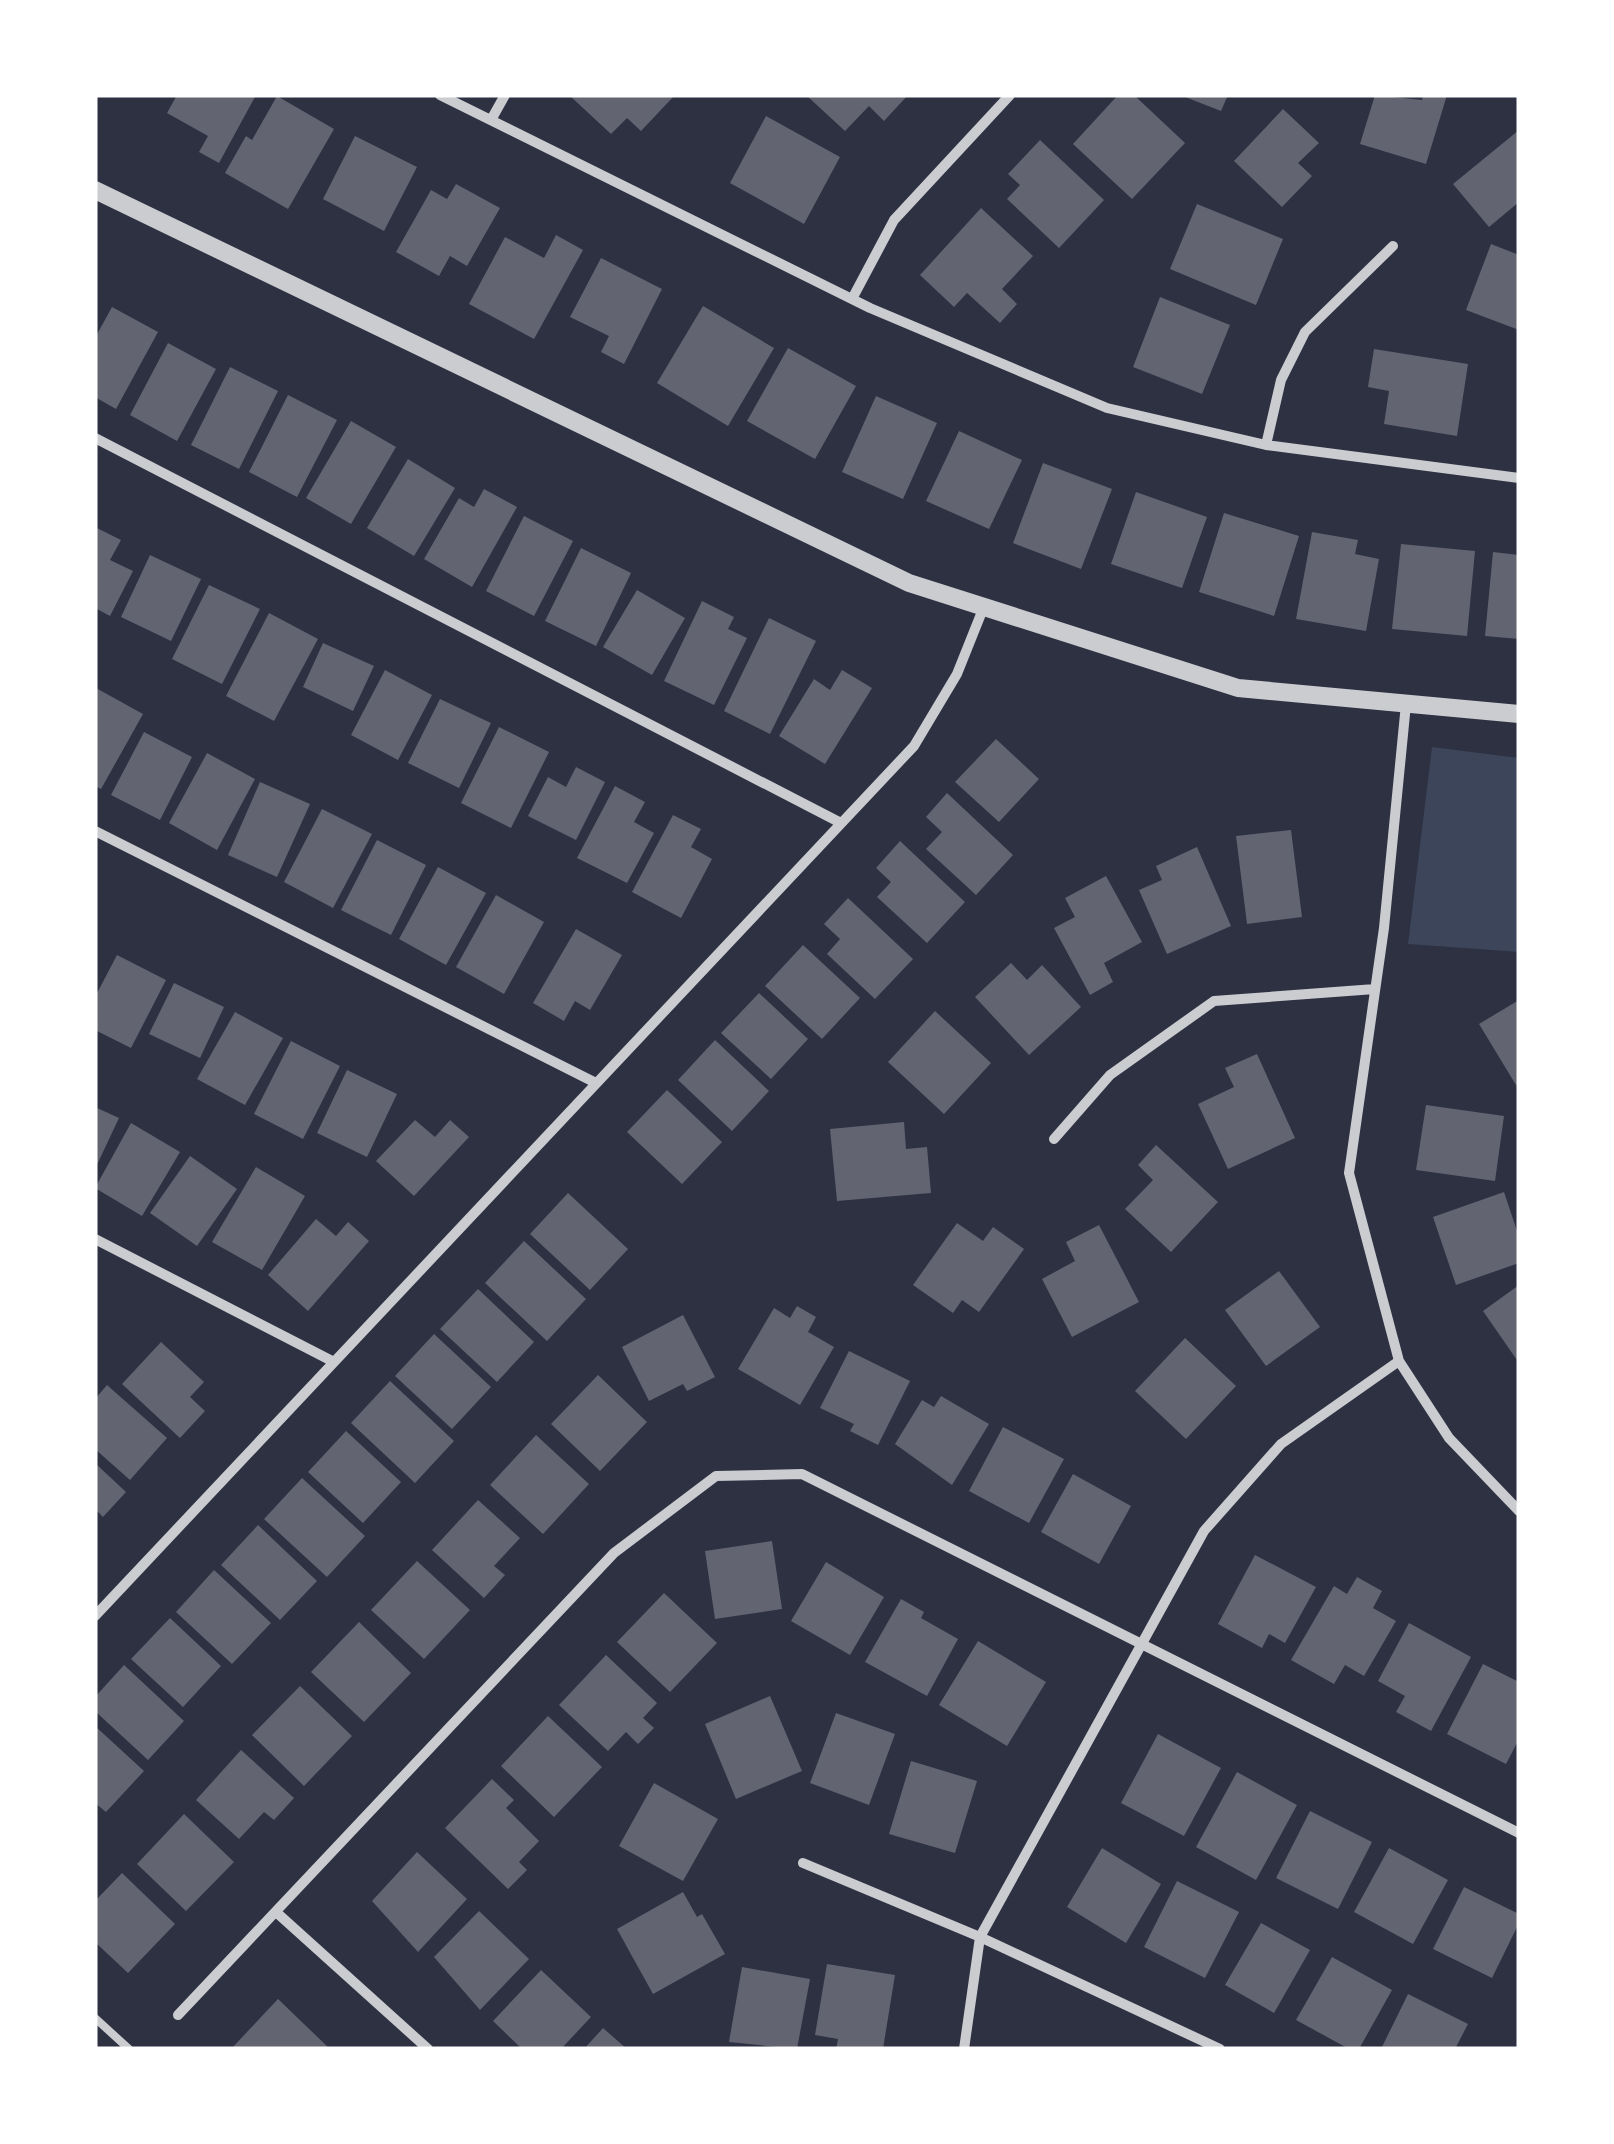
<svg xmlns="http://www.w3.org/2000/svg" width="1614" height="2144" font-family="'Playfair Display',serif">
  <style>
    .green { fill: #3c4559 }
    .building { fill: #626471 }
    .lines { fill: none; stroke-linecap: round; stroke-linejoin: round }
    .service { stroke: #caccd0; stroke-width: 8 }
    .minor { stroke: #caccd0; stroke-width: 10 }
    .tertiary { stroke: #caccd0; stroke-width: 18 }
  </style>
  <rect width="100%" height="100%" fill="#2d3142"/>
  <path class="green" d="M 1432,747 L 1519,758 L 1519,952 L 1408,944 Z"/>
  <path class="building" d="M 177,95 L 256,95 L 219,163 L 199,152 L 208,136 L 167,113 Z
    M 569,95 L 675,95 L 641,131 L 627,118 L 611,134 Z
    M 806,95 L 908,95 L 884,121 L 869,106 L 845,131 Z
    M 1118,95 L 1134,95 L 1185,143 L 1132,199 L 1073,144 Z
    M 1180,95 L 1228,95 L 1221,111 Z
    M 1375,95 L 1422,100 L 1423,95 L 1447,95 L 1426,164 L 1360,144 Z
    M 277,96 L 334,129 L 288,209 L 225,173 L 246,136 L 252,140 Z
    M 1283,109 L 1319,143 L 1298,163 L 1312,176 L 1282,207 L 1234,161 Z
    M 766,116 L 840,157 L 804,224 L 730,183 Z
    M 1519,130 L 1519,202 L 1489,227 L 1453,184 Z
    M 355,136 L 417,167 L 384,231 L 323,199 Z
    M 1040,140 L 1104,200 L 1059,248 L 1007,199 L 1020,185 L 1008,174 Z
    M 456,184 L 500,208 L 467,266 L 450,256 L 439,276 L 396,252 L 431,190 L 447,199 Z
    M 1197,204 L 1283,239 L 1256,305 L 1170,269 Z
    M 981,208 L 1033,256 L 1002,289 L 1017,304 L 1000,323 L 967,293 L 954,307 L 920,275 Z
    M 556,235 L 583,250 L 534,339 L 469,304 L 505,237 L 544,258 Z
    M 1491,244 L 1519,255 L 1519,330 L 1466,310 Z
    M 601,258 L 662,289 L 624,364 L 601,352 L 609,336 L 570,317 Z
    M 1160,297 L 1230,325 L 1202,394 L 1133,367 Z
    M 703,306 L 774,348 L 728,426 L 657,383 Z
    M 112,307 L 158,332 L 116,409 L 95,397 L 95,338 Z
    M 168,343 L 216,369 L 177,441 L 130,415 Z
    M 788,348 L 856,386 L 815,459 L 747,421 Z
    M 1374,349 L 1468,364 L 1457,436 L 1384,424 L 1389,391 L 1368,387 Z
    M 230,367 L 278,391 L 239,469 L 191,445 Z
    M 288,395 L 337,420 L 297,497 L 249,472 Z
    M 876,396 L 937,423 L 903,499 L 842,472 Z
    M 351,421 L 396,447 L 351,524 L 306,498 Z
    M 959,431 L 1022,460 L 989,529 L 926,501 Z
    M 408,459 L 455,488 L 414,556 L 367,528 Z
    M 1043,463 L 1112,489 L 1081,569 L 1013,543 Z
    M 484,489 L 517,507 L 472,587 L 424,559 L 459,498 L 474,507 Z
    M 1136,492 L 1207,517 L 1182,588 L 1111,564 Z
    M 1224,513 L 1299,536 L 1274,616 L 1199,592 Z
    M 524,516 L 573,541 L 534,616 L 486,591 Z
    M 95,527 L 121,540 L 110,560 L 133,571 L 110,616 L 95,608 Z
    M 1312,532 L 1358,540 L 1355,554 L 1379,559 L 1366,631 L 1296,619 Z
    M 1401,544 L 1475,551 L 1467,636 L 1392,629 Z
    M 581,548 L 631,573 L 596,646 L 545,621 Z
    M 1493,552 L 1519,555 L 1519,639 L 1485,636 Z
    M 150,555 L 201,579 L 171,641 L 121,617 Z
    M 209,585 L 260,609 L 222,684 L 172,659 Z
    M 637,590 L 685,618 L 652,675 L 603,647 Z
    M 702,601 L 734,617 L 728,629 L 747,638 L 714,705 L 664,681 Z
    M 269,613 L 318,639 L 274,721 L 226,696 Z
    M 769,618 L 816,641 L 770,734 L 724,711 Z
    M 323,643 L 374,666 L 353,711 L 303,687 Z
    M 385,670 L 432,695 L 398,760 L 351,735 Z
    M 842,670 L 872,688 L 825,764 L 779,736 L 814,679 L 830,690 Z
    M 96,688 L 143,714 L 101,789 L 95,786 Z
    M 440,699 L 491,723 L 459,788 L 408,763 Z
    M 499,727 L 549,752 L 511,828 L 461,803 Z
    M 144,732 L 192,757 L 160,820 L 111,795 Z
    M 996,739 L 1039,779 L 999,822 L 955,782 Z
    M 207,753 L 255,779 L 217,850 L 169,823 Z
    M 576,767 L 605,782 L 576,840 L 528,816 L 548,777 L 566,787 Z
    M 260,782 L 310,804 L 277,877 L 228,855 Z
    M 615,786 L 645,802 L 634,822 L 654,833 L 627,883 L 577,858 Z
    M 947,793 L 1013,855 L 976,895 L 926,849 L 942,832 L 926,817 Z
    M 322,809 L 372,834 L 333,908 L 284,882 Z
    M 673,815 L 701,829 L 691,847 L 712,859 L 681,918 L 632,892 Z
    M 1291,830 L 1302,917 L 1247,924 L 1236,836 Z
    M 377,840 L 426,865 L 391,935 L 341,910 Z
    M 900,841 L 965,902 L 927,943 L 877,897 L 891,882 L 876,868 Z
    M 1197,847 L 1231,926 L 1167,954 L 1139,890 L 1162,880 L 1156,866 Z
    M 438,867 L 486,893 L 446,965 L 399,939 Z
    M 1106,876 L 1142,942 L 1104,963 L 1113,982 L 1090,995 L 1054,928 L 1075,917 L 1065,898 Z
    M 496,895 L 544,922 L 504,994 L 456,967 Z
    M 848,898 L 913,959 L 875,999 L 827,954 L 840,939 L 824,924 Z
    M 576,929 L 622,955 L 590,1010 L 575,1001 L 564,1021 L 533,1003 Z
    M 803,945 L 860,998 L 822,1039 L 765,986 Z
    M 117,955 L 166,980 L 131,1048 L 95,1030 L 95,997 Z
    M 1011,963 L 1027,980 L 1042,965 L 1081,1007 L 1029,1055 L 975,997 Z
    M 174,983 L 224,1007 L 200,1058 L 149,1034 Z
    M 759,993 L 808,1039 L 771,1079 L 721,1033 Z
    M 1519,1000 L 1519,1090 L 1479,1024 Z
    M 935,1011 L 991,1063 L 944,1114 L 888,1062 Z
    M 235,1012 L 283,1038 L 245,1105 L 197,1079 Z
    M 715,1040 L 769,1091 L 732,1131 L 678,1080 Z
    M 291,1041 L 340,1066 L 303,1139 L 254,1114 Z
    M 1257,1054 L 1295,1138 L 1228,1169 L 1198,1104 L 1234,1087 L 1225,1068 Z
    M 347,1070 L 397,1094 L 367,1157 L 317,1133 Z
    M 667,1090 L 722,1142 L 682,1184 L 627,1132 Z
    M 1426,1105 L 1504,1116 L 1495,1181 L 1416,1170 Z
    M 95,1107 L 119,1118 L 95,1169 Z
    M 415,1120 L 435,1137 L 450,1120 L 469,1137 L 414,1196 L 376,1161 Z
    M 904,1122 L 906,1149 L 927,1147 L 931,1193 L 837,1201 L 830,1129 Z
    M 131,1123 L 180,1152 L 142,1216 L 95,1188 Z
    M 1156,1145 L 1218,1202 L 1171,1252 L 1125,1209 L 1153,1180 L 1138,1165 Z
    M 190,1156 L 237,1189 L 197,1246 L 150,1213 Z
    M 256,1167 L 305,1196 L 262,1270 L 212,1242 Z
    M 1504,1192 L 1519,1237 L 1519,1263 L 1456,1285 L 1433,1217 Z
    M 568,1193 L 628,1249 L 590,1290 L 530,1234 Z
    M 316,1219 L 336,1236 L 348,1222 L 369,1241 L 308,1311 L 268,1275 Z
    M 957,1223 L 983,1241 L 993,1227 L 1024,1249 L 979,1312 L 962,1300 L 953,1313 L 913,1285 Z
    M 1099,1225 L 1139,1302 L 1072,1337 L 1042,1279 L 1075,1261 L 1066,1242 Z
    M 524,1241 L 586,1299 L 547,1341 L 485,1283 Z
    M 1279,1271 L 1320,1327 L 1266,1366 L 1225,1310 Z
    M 1519,1285 L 1519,1363 L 1483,1311 Z
    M 478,1289 L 534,1342 L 497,1382 L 440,1329 Z
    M 797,1306 L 816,1317 L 808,1332 L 834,1347 L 800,1405 L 738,1369 L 774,1308 L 790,1318 Z
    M 683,1315 L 715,1377 L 687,1391 L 683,1384 L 649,1401 L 622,1347 Z
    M 434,1334 L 491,1387 L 452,1429 L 395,1376 Z
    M 1185,1338 L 1236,1386 L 1186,1439 L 1135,1391 Z
    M 161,1342 L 204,1382 L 190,1397 L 205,1411 L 180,1438 L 122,1384 Z
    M 849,1351 L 910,1381 L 878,1445 L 850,1431 L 854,1424 L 820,1408 Z
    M 598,1375 L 647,1422 L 600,1471 L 551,1424 Z
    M 390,1381 L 454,1441 L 415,1483 L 351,1423 Z
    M 107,1385 L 167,1438 L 130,1480 L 95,1449 L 95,1399 Z
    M 941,1396 L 989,1424 L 952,1485 L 895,1444 L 922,1400 L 934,1407 Z
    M 1003,1427 L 1064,1459 L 1029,1523 L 969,1491 Z
    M 346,1431 L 401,1482 L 363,1523 L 308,1472 Z
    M 536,1435 L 589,1484 L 543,1534 L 490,1485 Z
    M 95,1463 L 126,1492 L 103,1517 L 95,1509 Z
    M 1073,1474 L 1131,1506 L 1099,1564 L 1041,1532 Z
    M 302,1478 L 365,1536 L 327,1577 L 264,1519 Z
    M 478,1500 L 520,1538 L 494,1566 L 505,1575 L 484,1598 L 432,1550 Z
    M 258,1525 L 317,1581 L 280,1620 L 221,1565 Z
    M 772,1541 L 782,1609 L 715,1619 L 705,1551 Z
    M 1255,1555 L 1316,1587 L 1285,1643 L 1269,1634 L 1262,1648 L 1218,1624 Z
    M 417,1561 L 470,1610 L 424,1659 L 371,1610 Z
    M 826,1562 L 884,1597 L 850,1655 L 791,1621 Z
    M 214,1570 L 271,1623 L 232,1664 L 176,1612 Z
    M 1357,1577 L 1382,1591 L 1373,1608 L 1396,1621 L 1364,1676 L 1345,1665 L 1334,1684 L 1291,1660 L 1334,1586 L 1347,1594 Z
    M 664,1593 L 717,1643 L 670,1692 L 617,1642 Z
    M 901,1599 L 924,1612 L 921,1618 L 958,1639 L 927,1696 L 865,1662 Z
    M 170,1618 L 221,1666 L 183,1707 L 131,1659 Z
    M 359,1622 L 411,1673 L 364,1722 L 311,1672 Z
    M 1409,1623 L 1471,1657 L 1431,1731 L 1396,1712 L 1405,1696 L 1378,1681 Z
    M 978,1641 L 1046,1682 L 1007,1746 L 939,1705 Z
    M 606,1655 L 657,1703 L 643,1718 L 654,1728 L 638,1744 L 626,1732 L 608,1751 L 559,1705 Z
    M 1483,1664 L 1519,1682 L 1519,1739 L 1506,1764 L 1447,1734 Z
    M 124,1665 L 184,1721 L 148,1760 L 95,1711 L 95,1697 Z
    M 300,1686 L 352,1736 L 304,1786 L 252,1735 Z
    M 770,1696 L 802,1771 L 736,1799 L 705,1724 Z
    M 836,1713 L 895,1734 L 869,1805 L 810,1783 Z
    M 548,1716 L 602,1767 L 554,1817 L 501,1766 Z
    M 95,1726 L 144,1771 L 106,1812 L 95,1803 Z
    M 1158,1734 L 1221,1768 L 1184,1836 L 1121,1803 Z
    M 241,1750 L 294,1798 L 274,1820 L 264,1812 L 239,1839 L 196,1800 Z
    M 911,1761 L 977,1781 L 955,1853 L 889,1834 Z
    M 1237,1772 L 1297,1805 L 1256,1880 L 1196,1847 Z
    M 492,1779 L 514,1800 L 506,1808 L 539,1841 L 519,1862 L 527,1870 L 508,1889 L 445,1828 Z
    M 654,1783 L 718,1819 L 683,1881 L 619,1846 Z
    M 1310,1811 L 1372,1842 L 1338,1909 L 1276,1878 Z
    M 184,1814 L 234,1862 L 186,1911 L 137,1864 Z
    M 1102,1848 L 1161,1884 L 1126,1943 L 1067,1907 Z
    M 1389,1848 L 1448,1880 L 1413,1944 L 1354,1912 Z
    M 417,1852 L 467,1899 L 418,1952 L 372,1901 Z
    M 122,1873 L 175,1924 L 128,1973 L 95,1942 L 95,1901 Z
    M 1177,1881 L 1239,1912 L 1205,1978 L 1144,1947 Z
    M 1464,1887 L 1519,1914 L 1519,1923 L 1492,1978 L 1433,1949 Z
    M 683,1892 L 697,1917 L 702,1914 L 725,1954 L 653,1994 L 617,1929 Z
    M 479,1911 L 529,1959 L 480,2010 L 434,1957 Z
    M 1261,1923 L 1310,1950 L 1274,2013 L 1225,1985 Z
    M 1332,1957 L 1392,1990 L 1359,2049 L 1349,2049 L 1296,2020 Z
    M 827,1964 L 895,1975 L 883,2049 L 836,2049 L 838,2039 L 815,2035 Z
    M 742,1967 L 810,1979 L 797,2049 L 729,2042 Z
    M 541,1970 L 591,2017 L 561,2049 L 522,2049 L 493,2021 Z
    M 1408,1994 L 1468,2024 L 1455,2049 L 1381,2049 Z
    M 278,1999 L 330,2049 L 231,2049 Z
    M 603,2028 L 627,2049 L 584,2049 Z"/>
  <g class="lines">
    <path class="service" d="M 95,2018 L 129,2049"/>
    <path class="minor" d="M 440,95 L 870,308 L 1107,408 L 1266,445 L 1519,478
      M 491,120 L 505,95
      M 852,299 L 894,220 L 1010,95
      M 95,438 L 841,823
      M 1266,445 L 1281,380 L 1305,332 L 1393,246
      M 1406,704 L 1384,928 L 1349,1173 L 1399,1361 L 1449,1438 L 1519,1511
      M 95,831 L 596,1083
      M 1054,1139 L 1110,1075 L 1214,1001 L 1375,989
      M 95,1239 L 334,1362
      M 95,1616 L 914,746 L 957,674 L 983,609
      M 803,1863 L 980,1937 L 1220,2049
      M 276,1912 L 428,2049
      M 178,2015 L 614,1553 L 716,1476 L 802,1474 L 1519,1833
      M 964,2049 L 980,1937 L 1204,1531 L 1281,1444 L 1399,1361"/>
    <path class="tertiary" d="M 95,190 L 909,583 L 1238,688 L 1519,714"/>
  </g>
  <rect width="1614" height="2144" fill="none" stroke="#ffffff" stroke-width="195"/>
</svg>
